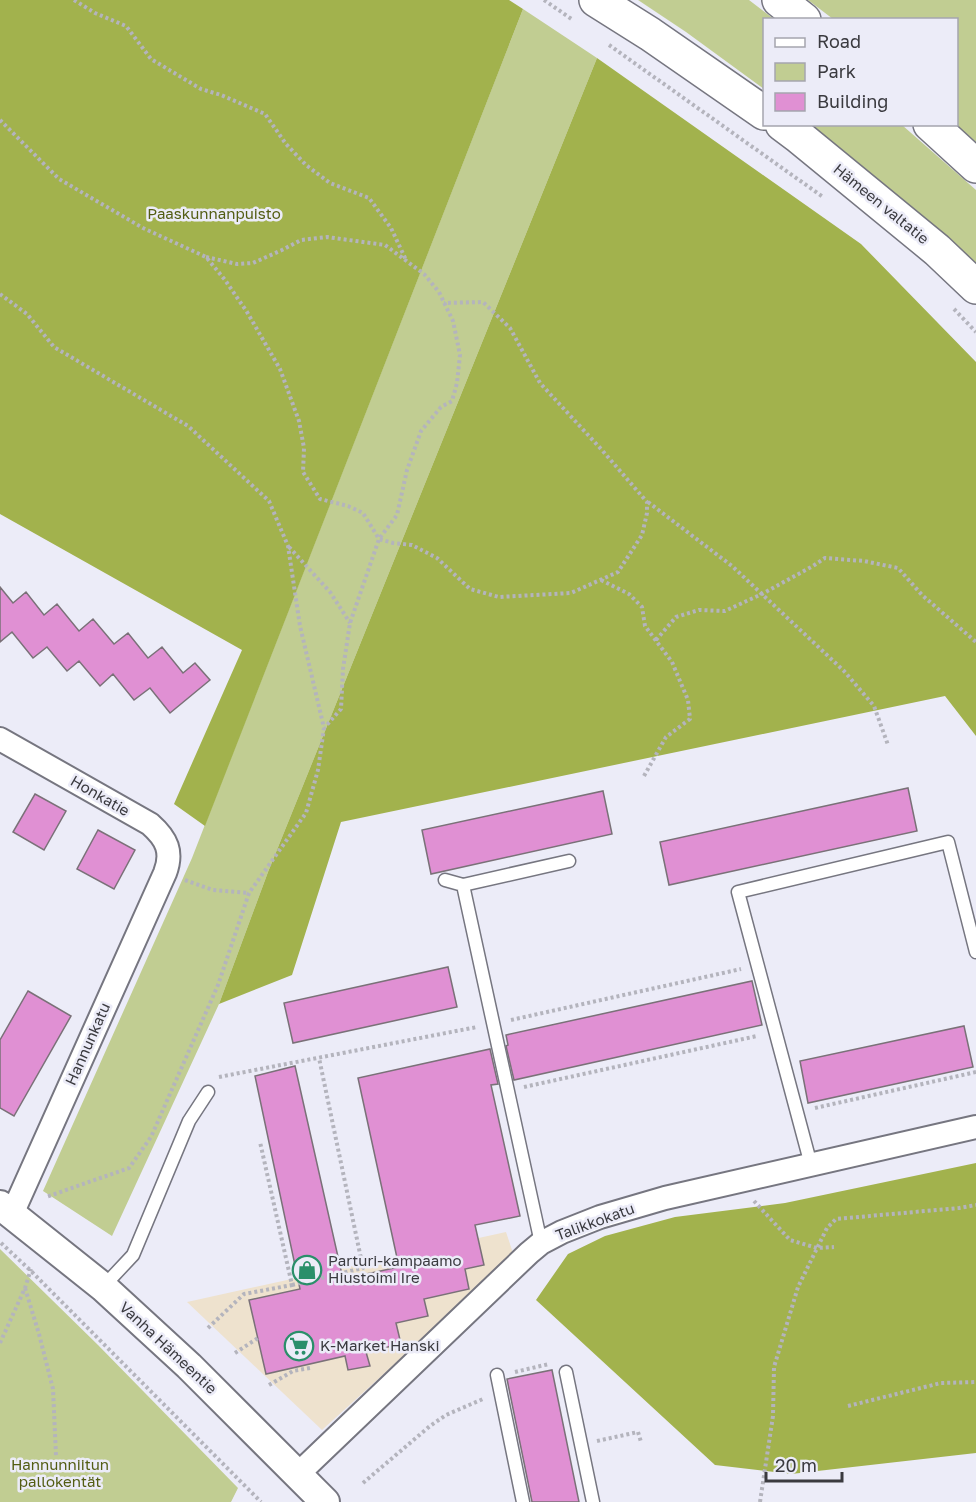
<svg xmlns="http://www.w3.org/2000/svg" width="976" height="1502" font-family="'Golos Text',sans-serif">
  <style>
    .commercial { fill: #eee2ce }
    .green { fill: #c1cd92 }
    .forest { fill: #a2b24d }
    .building { fill: #e090d3; stroke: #7a7178; stroke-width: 1.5 }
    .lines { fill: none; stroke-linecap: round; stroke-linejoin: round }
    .service-casing { stroke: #767680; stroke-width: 15 }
    .minor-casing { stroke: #767680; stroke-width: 26 }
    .tertiary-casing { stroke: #767680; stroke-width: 32 }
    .trunk-casing { stroke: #767680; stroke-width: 36 }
    .path { stroke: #b4b4bd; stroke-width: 4; stroke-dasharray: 3 3; stroke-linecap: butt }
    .service { stroke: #fff; stroke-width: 12 }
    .minor { stroke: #fff; stroke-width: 22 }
    .tertiary { stroke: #fff; stroke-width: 28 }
    .trunk { stroke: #fff; stroke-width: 33 }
    .labels { text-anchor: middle; stroke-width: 5; stroke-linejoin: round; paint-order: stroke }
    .street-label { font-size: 15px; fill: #3a3a3f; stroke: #ececf8 }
    .park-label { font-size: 15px; fill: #535d13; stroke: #ececf8 }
    .poi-label { font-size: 15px; fill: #3a3a3f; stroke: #ececf8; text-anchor: start }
  </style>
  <rect width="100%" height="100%" fill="#ececf8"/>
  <path class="commercial" d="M 506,1232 L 514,1256 L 322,1430 L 187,1302 Z"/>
  <path class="green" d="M 638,0 L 749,0 L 774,19 L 764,20 L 764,89 L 686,32 Z
    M 808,0 L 976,0 L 976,142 L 956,125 L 956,20 L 833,19 Z
    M 523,9 L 597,58 L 268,872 L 219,1004 L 112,1236 L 43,1191 L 192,858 Z
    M 812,125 L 902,125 L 976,190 L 976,266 L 944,236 Z
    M 0,1249 L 98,1345 L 238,1488 L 231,1502 L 0,1502 Z"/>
  <path class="forest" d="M 0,0 L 509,0 L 523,9 L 205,826 L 174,804 L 242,650 L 0,514 Z
    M 597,58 L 861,244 L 976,362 L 976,736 L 945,696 L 341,822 L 292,975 L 219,1004 L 268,872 Z
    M 976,1163 L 976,1453 L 791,1474 L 715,1465 L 536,1300 L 568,1254 L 605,1236 L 675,1217 L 785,1203 Z"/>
  <path class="building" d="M 0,587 L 13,603 L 26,592 L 44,615 L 57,604 L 79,631 L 93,619 L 114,644 L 128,633 L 148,658 L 162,647 L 183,673 L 195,663 L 210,680 L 170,713 L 150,688 L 134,700 L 113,674 L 100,686 L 79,661 L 67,671 L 47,647 L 33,658 L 12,632 L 0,642 Z
    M 908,788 L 917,831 L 669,885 L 660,842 Z
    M 603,791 L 612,834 L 431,874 L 422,830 Z
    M 35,794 L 66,811 L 44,850 L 13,832 Z
    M 98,830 L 135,850 L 114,889 L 77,869 Z
    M 448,967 L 457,1007 L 293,1043 L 284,1003 Z
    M 752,981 L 762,1025 L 514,1080 L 506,1046 L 508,1045 L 506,1035 Z
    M 28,991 L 71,1016 L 14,1116 L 0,1108 L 0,1040 Z
    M 964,1026 L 973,1067 L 808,1103 L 800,1061 Z
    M 490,1049 L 498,1084 L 491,1085 L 520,1216 L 475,1225 L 484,1265 L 465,1269 L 469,1289 L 424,1299 L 428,1316 L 396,1323 L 401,1344 L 366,1352 L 370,1366 L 348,1370 L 345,1356 L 266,1374 L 249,1300 L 300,1289 L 255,1076 L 295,1066 L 343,1279 L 399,1267 L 358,1078 Z
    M 552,1370 L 579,1502 L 532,1502 L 507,1379 Z"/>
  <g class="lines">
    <g class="service-casing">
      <path id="service" d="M 445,880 L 463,885 L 569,861
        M 463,885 L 541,1243
        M 811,1165 L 738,892 L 948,842 L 976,952
        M 103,1287 L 133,1255 L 189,1121 L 208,1092
        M 566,1372 L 593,1502
        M 497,1375 L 523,1502"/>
    </g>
    <g class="minor-casing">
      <path id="minor" d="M 0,739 L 150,824 C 167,839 173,852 165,873 L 12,1214
        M 298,1474 L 529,1253 L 541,1243 L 562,1232 L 600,1217 L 665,1198 L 976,1127"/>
    </g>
    <g class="tertiary-casing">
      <path id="tertiary" d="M 0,1205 L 103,1287 L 189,1366 L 325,1502"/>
    </g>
    <g class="trunk-casing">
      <path id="trunk" d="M 596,0 L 650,34 L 764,113
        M 779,0 L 804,20
        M 782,124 L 798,136 L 937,250 L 976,287
        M 930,124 L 976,166"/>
    </g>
    <path class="path" d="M 74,0 L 95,13 L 126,26 L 151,59 L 201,89 L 221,95 L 265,114 L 286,144 L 306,165 L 330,183 L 369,198 L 391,228 L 406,260
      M 544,0 L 573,20
      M 609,45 L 823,197
      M 0,120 L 59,179 L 143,228 L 206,257 L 225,280 L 247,312 L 280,369 L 299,421 L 304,448 L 303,472 L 320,499 L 348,506 L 363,513 L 379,539 L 393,543 L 412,545 L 437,558 L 470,589 L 499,597 L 571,593 L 618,572 L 642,535 L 647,513 L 647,502 L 601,449 L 540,383 L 510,328 L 483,302 L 444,303
      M 206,257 L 237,264 L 253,263 L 282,250 L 301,240 L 327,237 L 385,245 L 424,274 L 439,292 L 453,321 L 460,355 L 457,383 L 452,401 L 441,407 L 421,431 L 407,470 L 397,515 L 379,539 L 350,623 L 343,669 L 341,709 L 325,727
      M 0,294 L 27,314 L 54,347 L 188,426 L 269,501 L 288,546 L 300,626 L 324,728 L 318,770 L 306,813 L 249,893 L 218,985 L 151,1137 L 129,1168 L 46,1197
      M 954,309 L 976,332
      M 648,502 L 732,566 L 844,671 L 874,706 L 888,745
      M 289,547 L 330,592 L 350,623
      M 601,580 L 629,594 L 642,607 L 645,626 L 672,662 L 688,700 L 690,719 L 666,737 L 644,776
      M 656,640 L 676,617 L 699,610 L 725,611 L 762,594 L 813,566 L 825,558 L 864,561 L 898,568 L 922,595 L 976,642
      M 185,880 L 213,890 L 249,893
      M 511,1020 L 741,969
      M 219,1077 L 477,1027
      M 524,1087 L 757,1036
      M 815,1108 L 976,1072
      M 754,1201 L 790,1240 L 817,1248 L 834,1247
      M 1,1243 L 30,1270 L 261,1502
      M 292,1285 L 363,1268 L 319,1058
      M 25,1288 L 39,1334 L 53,1389 L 56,1456
      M 208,1328 L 244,1294 L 292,1285 L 260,1142
      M 0,1343 L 25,1288 L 31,1269
      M 235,1353 L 258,1338
      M 515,1372 L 549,1364
      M 269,1385 L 293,1371 L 310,1368
      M 848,1406 L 941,1383 L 976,1382
      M 597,1441 L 638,1432 L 641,1442
      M 363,1483 L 430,1426 L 446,1415 L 483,1399
      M 760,1502 L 773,1416 L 774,1367 L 798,1287 L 827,1228 L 836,1219 L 959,1208 L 976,1205"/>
    <use href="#service" class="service"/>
    <use href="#minor" class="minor"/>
    <use href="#tertiary" class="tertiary"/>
    <use href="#trunk" class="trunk"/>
  </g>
  <defs>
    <g id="shop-ring" transform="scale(1.5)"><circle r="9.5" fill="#ececf8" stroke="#2a8f6a" stroke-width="1.5"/><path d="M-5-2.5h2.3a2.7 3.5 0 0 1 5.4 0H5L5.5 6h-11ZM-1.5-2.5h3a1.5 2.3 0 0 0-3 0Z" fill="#2a8f6a"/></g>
    <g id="supermarket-ring" transform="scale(1.5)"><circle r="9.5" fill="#ececf8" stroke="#2a8f6a" stroke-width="1.5"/><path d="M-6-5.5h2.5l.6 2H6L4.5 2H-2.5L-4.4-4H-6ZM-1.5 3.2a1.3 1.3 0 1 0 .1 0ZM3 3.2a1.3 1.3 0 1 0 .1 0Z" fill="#2a8f6a"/></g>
  </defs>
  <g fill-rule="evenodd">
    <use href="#shop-ring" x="307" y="1270"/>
    <use href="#supermarket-ring" x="299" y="1346"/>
  </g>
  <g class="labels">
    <g class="street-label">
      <text transform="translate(881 204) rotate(39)" y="5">Hämeen valtatie</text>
      <text transform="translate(100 796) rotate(30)" y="5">Honkatie</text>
      <text transform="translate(88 1044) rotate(-66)" y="5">Hannunkatu</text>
      <text transform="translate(595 1222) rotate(-20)" y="5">Talikkokatu</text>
      <text transform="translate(168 1348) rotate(43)" y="5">Vanha Hämeentie</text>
    </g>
    <g class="park-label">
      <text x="214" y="219">Paaskunnanpuisto</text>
      <text x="60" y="1470">Hannunniitun<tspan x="60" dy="17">pallokentät</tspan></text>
    </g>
    <g class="poi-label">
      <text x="328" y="1266">Parturi-kampaamo<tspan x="328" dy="17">Hiustoimi Ire</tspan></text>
      <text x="320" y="1351">K-Market Hanski</text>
    </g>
  </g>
  <rect x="763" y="18" width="195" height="108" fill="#ececf8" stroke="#a5a5ae" stroke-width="1.5"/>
  <rect x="775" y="38" width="30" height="9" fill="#ffffff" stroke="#a5a5ae" stroke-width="1.5"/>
  <text x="817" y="48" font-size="18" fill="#3a3a3f">Road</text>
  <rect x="775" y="63" width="30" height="18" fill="#c1cd92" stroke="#a5a5ae" stroke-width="1.5"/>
  <text x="817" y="78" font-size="18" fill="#3a3a3f">Park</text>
  <rect x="775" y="93" width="30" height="18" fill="#e090d3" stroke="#a5a5ae" stroke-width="1.5"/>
  <text x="817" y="108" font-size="18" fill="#3a3a3f">Building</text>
  <path d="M766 1472v9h76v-9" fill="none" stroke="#3a3a3f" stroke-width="3"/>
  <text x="775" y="1472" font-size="18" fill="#3a3a3f" stroke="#ececf8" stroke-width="4.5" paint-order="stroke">20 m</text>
</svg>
